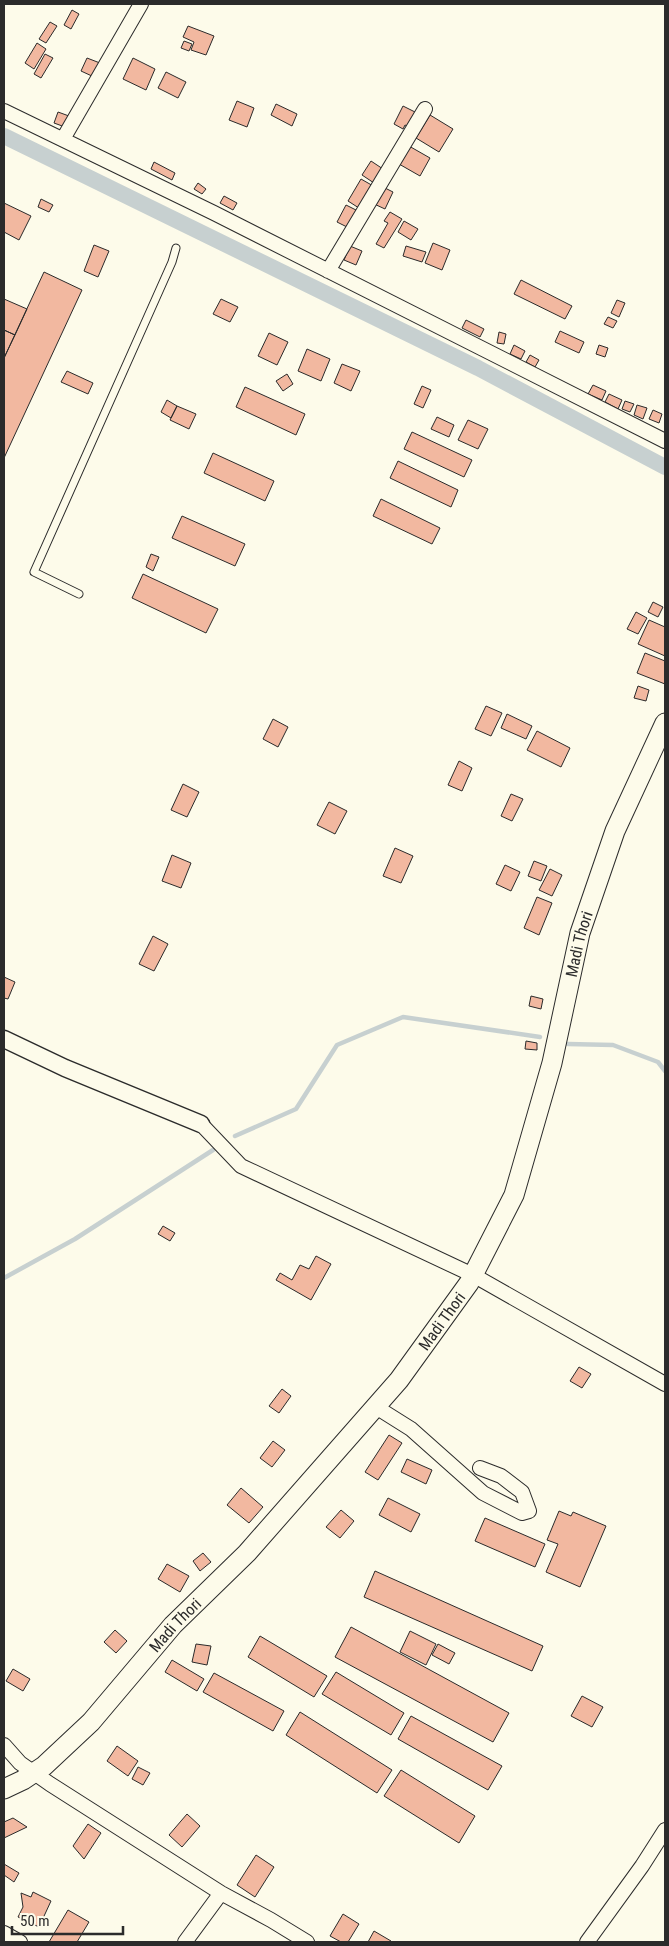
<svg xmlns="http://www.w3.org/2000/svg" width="669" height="1946" font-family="'Roboto Condensed',sans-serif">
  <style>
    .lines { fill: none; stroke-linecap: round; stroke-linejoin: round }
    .stream { stroke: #c7d0d0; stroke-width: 4.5 }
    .canal { stroke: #c7d0d0; stroke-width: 16 }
    .building { fill: #f2b8a0; stroke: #2b2b2b }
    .service-casing { stroke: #2b2b2b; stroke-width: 9 }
    .minor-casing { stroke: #2b2b2b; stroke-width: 16 }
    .tertiary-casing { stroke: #2b2b2b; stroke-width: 19 }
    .secondary-casing { stroke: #2b2b2b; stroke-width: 21 }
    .service { stroke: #fdfbea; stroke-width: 7 }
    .minor { stroke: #fdfbea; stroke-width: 14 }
    .tertiary { stroke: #fdfbea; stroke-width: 16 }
    .secondary { stroke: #fdfbea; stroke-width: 19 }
    .labels { text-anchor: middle; stroke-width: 4; stroke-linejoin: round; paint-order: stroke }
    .street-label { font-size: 16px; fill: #2b2b2b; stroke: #fdfbea }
  </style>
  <rect width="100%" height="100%" fill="#fdfbea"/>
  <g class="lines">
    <path class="stream" d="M 568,1044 L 613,1045 L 658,1062 L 665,1071
      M 235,1136 L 296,1109 L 337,1045 L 403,1017 L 540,1037
      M 4,1278 L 75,1239 L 213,1150"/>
    <path class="canal" d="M 4,136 L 478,368 L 665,467"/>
  </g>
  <path class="building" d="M 72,10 L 79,14 L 71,29 L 64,25 Z
    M 50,22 L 57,26 L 46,43 L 39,39 Z
    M 188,26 L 214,36 L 206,55 L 191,50 L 194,42 L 183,37 Z
    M 184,41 L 192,44 L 189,51 L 181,48 Z
    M 37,43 L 46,49 L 34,69 L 25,63 Z
    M 45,54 L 53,58 L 41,78 L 34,74 Z
    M 87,58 L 100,63 L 94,77 L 81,71 Z
    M 133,58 L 155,69 L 146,90 L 123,79 Z
    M 166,72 L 186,82 L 178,98 L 158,88 Z
    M 237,101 L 254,108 L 247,127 L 229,120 Z
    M 276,104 L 297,114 L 292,126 L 271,115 Z
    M 403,106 L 419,114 L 412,128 L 405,125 L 403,129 L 394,124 Z
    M 58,112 L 69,116 L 65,127 L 54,123 Z
    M 430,115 L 453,129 L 439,152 L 416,138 Z
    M 409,146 L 430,158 L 420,176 L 399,164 Z
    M 371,161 L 386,171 L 377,185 L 362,175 Z
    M 154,162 L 175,173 L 172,180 L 151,169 Z
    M 361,179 L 375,187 L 362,210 L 348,201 Z
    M 198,183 L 206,189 L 202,194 L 194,189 Z
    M 381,186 L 393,192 L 385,209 L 372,203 Z
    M 224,196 L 237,203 L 233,210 L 220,203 Z
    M 41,199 L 53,205 L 49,212 L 38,207 Z
    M 4,203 L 31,216 L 19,240 L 4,232 Z
    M 346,205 L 360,212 L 351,229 L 337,222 Z
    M 390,212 L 402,219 L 384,248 L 376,244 L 388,223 L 384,221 Z
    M 404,221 L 418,229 L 411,240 L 398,232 Z
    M 433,243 L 450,250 L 442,270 L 425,263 Z
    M 94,245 L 109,251 L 98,277 L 84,271 Z
    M 350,246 L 362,251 L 356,265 L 344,260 Z
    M 406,246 L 426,252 L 422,262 L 403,256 Z
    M 44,272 L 82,290 L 4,458 L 4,358 Z
    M 521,280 L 572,306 L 565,319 L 514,294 Z
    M 4,299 L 27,309 L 15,335 L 4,330 Z
    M 221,299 L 238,307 L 230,322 L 213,314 Z
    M 617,300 L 625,303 L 619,317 L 611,313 Z
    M 608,317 L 617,321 L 613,328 L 604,324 Z
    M 466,320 L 484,329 L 480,337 L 462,328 Z
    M 4,330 L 15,335 L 4,358 Z
    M 560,331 L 584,342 L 579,353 L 555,342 Z
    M 499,332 L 506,334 L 504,344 L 497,343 Z
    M 269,333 L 288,342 L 277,365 L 258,356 Z
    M 514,345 L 525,351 L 521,359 L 510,354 Z
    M 599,345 L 608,348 L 605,357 L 596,354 Z
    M 307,349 L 330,359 L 321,381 L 298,371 Z
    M 530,355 L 539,360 L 535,367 L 526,362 Z
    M 342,364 L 360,371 L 351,391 L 334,383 Z
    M 67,371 L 93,383 L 88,394 L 61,382 Z
    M 287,374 L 293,384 L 283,391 L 276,381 Z
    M 593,385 L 606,391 L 602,400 L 588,394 Z
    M 422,386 L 431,390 L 423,408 L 414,404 Z
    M 245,387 L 305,414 L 296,435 L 236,407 Z
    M 609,394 L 622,400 L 618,409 L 605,402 Z
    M 167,400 L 177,406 L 171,418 L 161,412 Z
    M 625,401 L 634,404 L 630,412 L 622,409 Z
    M 637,405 L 647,408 L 643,419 L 634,415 Z
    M 177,406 L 196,414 L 189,429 L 170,420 Z
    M 653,410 L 662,414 L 659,423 L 649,419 Z
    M 437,417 L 454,425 L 449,437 L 431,429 Z
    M 468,420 L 488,429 L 478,449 L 458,440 Z
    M 412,432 L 472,460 L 464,477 L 404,449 Z
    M 213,453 L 274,481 L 265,501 L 204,473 Z
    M 398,461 L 458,490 L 451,507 L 390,478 Z
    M 381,499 L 440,528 L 432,544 L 373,516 Z
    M 182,516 L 245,544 L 235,566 L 172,538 Z
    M 151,554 L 159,557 L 153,571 L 146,567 Z
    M 143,574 L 218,609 L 206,633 L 132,598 Z
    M 653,602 L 663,607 L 658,617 L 648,612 Z
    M 636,612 L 647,618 L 638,634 L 627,629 Z
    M 649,620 L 665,627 L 665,656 L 638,644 Z
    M 645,653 L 665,661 L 665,684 L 637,673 Z
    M 638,686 L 649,690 L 646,701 L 634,698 Z
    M 486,706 L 502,713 L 491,736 L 475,729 Z
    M 507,714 L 532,726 L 526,739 L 501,728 Z
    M 273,719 L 288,727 L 278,747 L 263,739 Z
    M 537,731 L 570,748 L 561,767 L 527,750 Z
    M 459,761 L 472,768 L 462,791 L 448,785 Z
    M 183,784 L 199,792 L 187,817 L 171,810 Z
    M 511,794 L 523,799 L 512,821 L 501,816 Z
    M 329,802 L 347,811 L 335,834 L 317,825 Z
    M 395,848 L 413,856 L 401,883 L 383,876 Z
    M 172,855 L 191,863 L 181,888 L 162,881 Z
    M 534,861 L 547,866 L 541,881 L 528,876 Z
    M 505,865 L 520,872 L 511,891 L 496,884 Z
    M 550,869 L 562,875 L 552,896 L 539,890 Z
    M 537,897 L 552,903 L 539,935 L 524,928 Z
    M 153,936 L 168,944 L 154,971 L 139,964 Z
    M 4,977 L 15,982 L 8,999 L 4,998 Z
    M 531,996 L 543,999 L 541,1009 L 529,1006 Z
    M 526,1041 L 537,1043 L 537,1050 L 525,1049 Z
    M 163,1226 L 175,1233 L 170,1241 L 158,1234 Z
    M 316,1256 L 331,1264 L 311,1300 L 276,1280 L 280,1273 L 292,1280 L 300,1265 L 309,1269 Z
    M 579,1367 L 591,1374 L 582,1388 L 570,1381 Z
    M 282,1389 L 291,1396 L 279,1413 L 269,1406 Z
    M 389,1435 L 402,1443 L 378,1480 L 365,1472 Z
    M 273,1441 L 285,1450 L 272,1467 L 260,1458 Z
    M 407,1459 L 432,1470 L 426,1484 L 401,1472 Z
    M 241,1488 L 263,1507 L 249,1523 L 227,1505 Z
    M 388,1498 L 420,1514 L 411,1532 L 379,1515 Z
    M 341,1510 L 354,1521 L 340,1538 L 326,1527 Z
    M 559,1511 L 571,1516 L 573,1512 L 606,1526 L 580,1587 L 546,1572 L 558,1544 L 547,1540 Z
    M 485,1518 L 545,1544 L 535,1567 L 475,1541 Z
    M 203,1553 L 211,1562 L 200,1571 L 193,1561 Z
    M 167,1564 L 189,1576 L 180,1592 L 158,1579 Z
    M 375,1571 L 543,1646 L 532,1671 L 364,1597 Z
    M 351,1627 L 509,1713 L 493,1742 L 335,1657 Z
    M 115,1630 L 127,1641 L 116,1653 L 104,1642 Z
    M 410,1631 L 436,1644 L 426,1665 L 400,1652 Z
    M 260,1636 L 327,1676 L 314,1697 L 248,1657 Z
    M 196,1644 L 211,1646 L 207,1665 L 192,1662 Z
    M 438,1644 L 455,1653 L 449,1664 L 432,1655 Z
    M 172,1660 L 204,1679 L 197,1691 L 165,1672 Z
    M 13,1669 L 30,1679 L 23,1691 L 6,1681 Z
    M 336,1672 L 404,1713 L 391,1735 L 322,1694 Z
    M 214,1673 L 284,1711 L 273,1731 L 203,1692 Z
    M 582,1696 L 603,1707 L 592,1727 L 571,1716 Z
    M 300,1712 L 392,1770 L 377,1793 L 286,1735 Z
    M 411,1716 L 502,1766 L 488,1790 L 398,1739 Z
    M 117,1746 L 138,1761 L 128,1776 L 107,1761 Z
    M 138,1767 L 150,1773 L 143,1785 L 132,1779 Z
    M 401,1770 L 475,1816 L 459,1843 L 384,1796 Z
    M 187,1814 L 200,1826 L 182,1847 L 169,1835 Z
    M 13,1818 L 27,1827 L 4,1838 L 4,1822 Z
    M 88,1824 L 101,1833 L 84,1859 L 73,1846 Z
    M 256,1855 L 274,1867 L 255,1897 L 237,1885 Z
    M 4,1864 L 19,1873 L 14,1882 L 4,1875 Z
    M 33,1892 L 51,1901 L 39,1927 L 18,1917 L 23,1907 L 21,1893 L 31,1897 Z
    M 68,1910 L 89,1922 L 77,1942 L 49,1942 Z
    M 343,1914 L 359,1924 L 348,1942 L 341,1942 L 330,1936 Z
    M 374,1931 L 391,1941 L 391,1942 L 368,1942 Z"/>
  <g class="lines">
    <g class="service-casing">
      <path id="service" d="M 79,594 L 34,572 L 172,262 L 176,248"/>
    </g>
    <g class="minor-casing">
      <path id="minor" d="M 4,111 L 214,213 L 665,441
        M 63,139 L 141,4
        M 328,271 L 425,109
        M 201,1124 L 241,1166 L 473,1275 L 665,1384
        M 376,1407 L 411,1429 L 483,1493 L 522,1513 L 529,1511 L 522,1492 L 501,1476 L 480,1468
        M 4,1745 L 20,1763 L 50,1784 L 221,1893 L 271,1920 L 307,1942
        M 4,1933 L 20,1942
        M 185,1942 L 221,1893
        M 587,1942 L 642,1866 L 665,1830"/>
    </g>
    <g class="tertiary-casing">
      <path id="tertiary" d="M 4,1039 L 65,1068 L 201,1124"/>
    </g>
    <g class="secondary-casing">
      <g id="secondary">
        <path id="s1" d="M 4,1789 L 23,1780 L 44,1766 L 91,1722 L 173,1625 L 247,1553 L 399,1380 L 469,1283 L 514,1195 L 552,1063 L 580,933 L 615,831 L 665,723"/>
      </g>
    </g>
    <use href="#service" class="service"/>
    <use href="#minor" class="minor"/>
    <use href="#tertiary" class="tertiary"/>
    <use href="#secondary" class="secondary"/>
  </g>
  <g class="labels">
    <g class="street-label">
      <text dy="6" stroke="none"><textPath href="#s1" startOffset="1049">Madi Thori</textPath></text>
      <text dy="6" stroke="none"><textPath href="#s1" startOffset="644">Madi Thori</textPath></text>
      <text dy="6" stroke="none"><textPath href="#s1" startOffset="239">Madi Thori</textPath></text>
    </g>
  </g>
  <rect width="669" height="1946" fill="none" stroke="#2b2b2b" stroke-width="10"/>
  <path d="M12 1926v8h111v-8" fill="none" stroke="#2b2b2b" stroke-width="2.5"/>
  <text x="20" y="1926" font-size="15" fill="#2b2b2b" stroke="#fdfbea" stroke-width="4" paint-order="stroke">50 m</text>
</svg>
